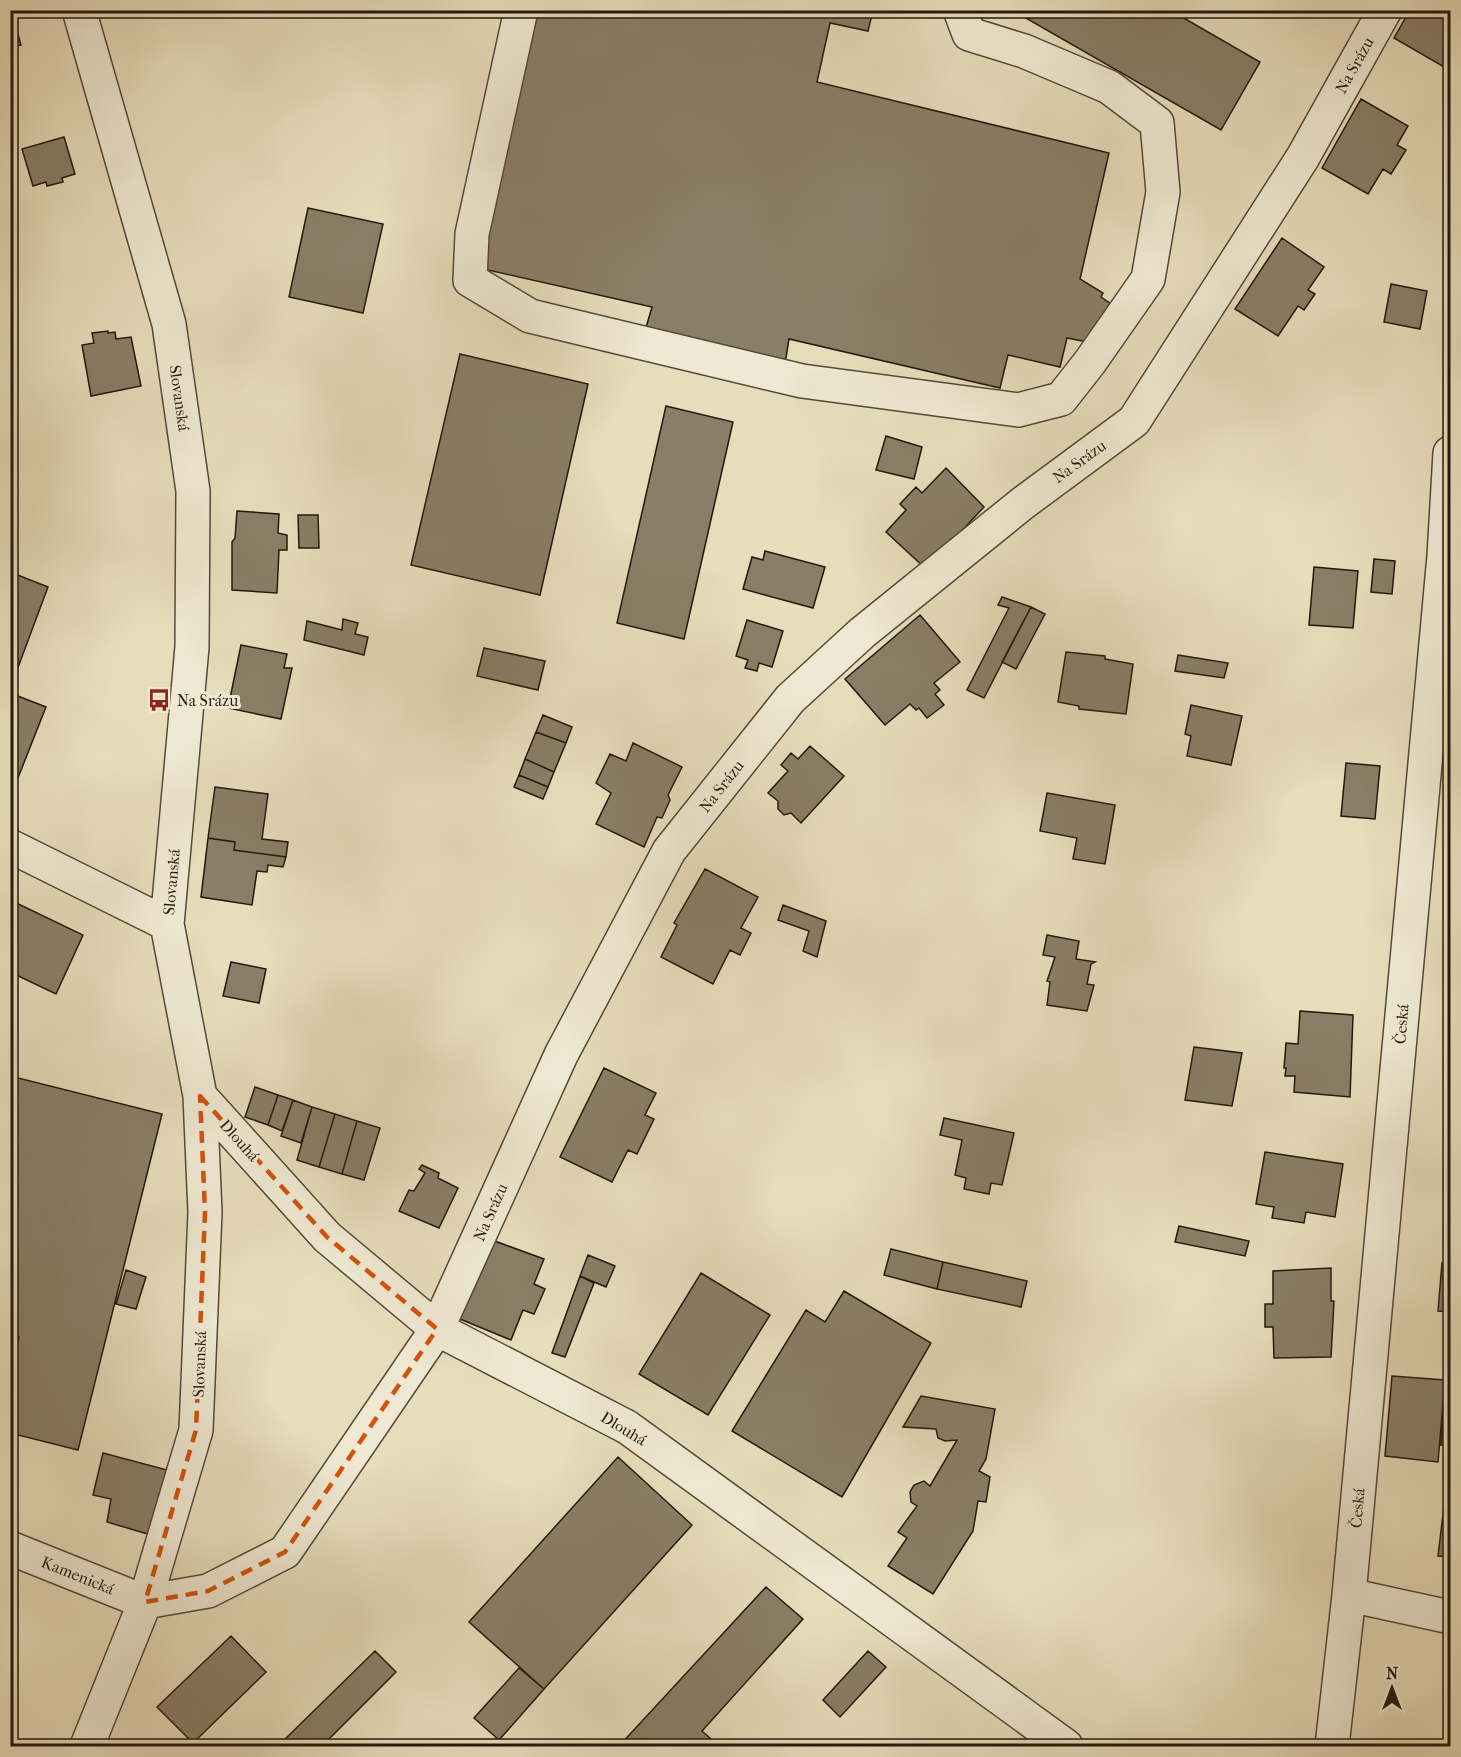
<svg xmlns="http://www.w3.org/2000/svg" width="1461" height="1757" font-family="'IM FELL French Canon',serif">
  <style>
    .building { fill: #897e67; stroke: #23180d; stroke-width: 1.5 }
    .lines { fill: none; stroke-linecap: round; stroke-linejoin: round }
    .minor-casing { stroke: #544938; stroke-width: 36 }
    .minor { stroke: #efe9d3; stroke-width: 33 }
    .marked { fill: none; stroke: #d4520c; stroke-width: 4.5; stroke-dasharray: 12 8; stroke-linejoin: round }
    .labels { text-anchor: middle; stroke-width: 6; stroke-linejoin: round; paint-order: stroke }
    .street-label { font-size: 16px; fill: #23180d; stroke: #efe9d3 }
    .poi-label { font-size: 16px; fill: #23180d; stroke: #efe9d3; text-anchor: start }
  </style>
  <rect width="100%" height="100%" fill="#e7ddbb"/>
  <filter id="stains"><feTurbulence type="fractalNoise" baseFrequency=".00333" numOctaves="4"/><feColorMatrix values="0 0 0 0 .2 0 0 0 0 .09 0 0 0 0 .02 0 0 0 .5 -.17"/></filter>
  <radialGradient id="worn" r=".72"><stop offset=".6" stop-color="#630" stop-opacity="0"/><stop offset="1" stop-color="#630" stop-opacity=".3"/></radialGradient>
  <path class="building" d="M 538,10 L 873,10 L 868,31 L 830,23 L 817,82 L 1109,153 L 1080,279 L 1103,293 L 1101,297 L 1120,310 L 1097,344 L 1067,338 L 1060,367 L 1008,355 L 1000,388 L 789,339 L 785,364 L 645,331 L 652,307 L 479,268 Z
    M 1012,10 L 1170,10 L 1260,62 L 1221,130 Z
    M 1410,10 L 1450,10 L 1450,55 L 1444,67 L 1394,38 Z
    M 12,12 L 21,45 L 10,48 L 10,13 Z
    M 1361,99 L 1408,126 L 1397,145 L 1406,150 L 1391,174 L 1383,169 L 1368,194 L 1322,168 Z
    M 64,137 L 75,174 L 62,178 L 63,182 L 47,186 L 46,182 L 33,186 L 22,149 Z
    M 308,208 L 383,224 L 363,313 L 289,297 Z
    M 1282,238 L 1324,267 L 1308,290 L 1315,294 L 1304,310 L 1298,306 L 1278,336 L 1235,309 Z
    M 1391,284 L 1427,291 L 1420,329 L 1384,322 Z
    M 108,331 L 108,333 L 115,332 L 116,339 L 131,337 L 141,386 L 91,396 L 82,345 L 94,343 L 92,333 Z
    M 460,354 L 588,384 L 540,595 L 411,565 Z
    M 666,406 L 733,422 L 684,639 L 617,623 Z
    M 886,436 L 922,447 L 914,479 L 876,470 Z
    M 946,468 L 984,507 L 926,569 L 886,532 L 906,510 L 900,504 L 916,487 L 922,493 Z
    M 237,511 L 279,514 L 278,533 L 287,535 L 287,550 L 279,550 L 277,593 L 232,590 L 232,542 L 235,538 Z
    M 298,515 L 318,515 L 319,548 L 299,548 Z
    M 765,551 L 825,567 L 813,608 L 743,589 L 752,557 L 763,560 Z
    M 1374,559 L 1395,561 L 1392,594 L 1371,592 Z
    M 1314,567 L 1358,571 L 1353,628 L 1309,625 Z
    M 10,572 L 48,587 L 17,670 L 10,667 Z
    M 1002,597 L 1031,607 L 984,698 L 967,690 L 1009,608 L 998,605 Z
    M 1031,607 L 1045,614 L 1016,669 L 1002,662 Z
    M 920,615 L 960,662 L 934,683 L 940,690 L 935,694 L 944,705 L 927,718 L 919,708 L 916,710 L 910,704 L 885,725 L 845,679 Z
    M 343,619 L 358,623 L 355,634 L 368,637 L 364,655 L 304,640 L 307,621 L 342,630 Z
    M 747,620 L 783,631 L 772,667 L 759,663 L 757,671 L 745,668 L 748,660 L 736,656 Z
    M 241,645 L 287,654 L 284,668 L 292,668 L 281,719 L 228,708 Z
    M 484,648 L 545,661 L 538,690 L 477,676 Z
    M 1066,652 L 1105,656 L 1105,659 L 1133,664 L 1126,714 L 1079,709 L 1079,706 L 1058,702 Z
    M 1178,655 L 1228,663 L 1224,678 L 1175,671 Z
    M 10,693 L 46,707 L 10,798 Z
    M 1191,705 L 1242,716 L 1231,765 L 1187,756 L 1191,736 L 1185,734 Z
    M 543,715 L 572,727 L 566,743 L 536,732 Z
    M 536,732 L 566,743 L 554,772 L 525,759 Z
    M 633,743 L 682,767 L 668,795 L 670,800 L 662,818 L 657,817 L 644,847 L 596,824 L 611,793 L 596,783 L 610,754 L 626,761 Z
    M 810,746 L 844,776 L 801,823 L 791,813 L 784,815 L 778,809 L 778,801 L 768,793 L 788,771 L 781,765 L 791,753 L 798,759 Z
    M 525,759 L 554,772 L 548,787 L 519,775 Z
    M 1346,763 L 1380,766 L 1375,819 L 1341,816 Z
    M 519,775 L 548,787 L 543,799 L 514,787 Z
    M 215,787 L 268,794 L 262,839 L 288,842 L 286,857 L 234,850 L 235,842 L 208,838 Z
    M 1047,793 L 1115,805 L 1105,864 L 1073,859 L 1077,838 L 1040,831 Z
    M 208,838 L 235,842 L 234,850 L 286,857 L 283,867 L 268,865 L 267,872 L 257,871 L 252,905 L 201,897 Z
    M 705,869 L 758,897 L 741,928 L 751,933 L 740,955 L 730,950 L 713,984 L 661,957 L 677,925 L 674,923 Z
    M 10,900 L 83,935 L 56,994 L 10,972 Z
    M 783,905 L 826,921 L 817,957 L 803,951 L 809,931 L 778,920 Z
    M 1047,935 L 1079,941 L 1076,959 L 1095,962 L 1091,964 L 1087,984 L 1094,985 L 1087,1011 L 1047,1005 L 1050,982 L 1047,981 L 1055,957 L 1043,955 Z
    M 231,962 L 266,969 L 259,1003 L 223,996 Z
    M 1300,1011 L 1353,1015 L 1350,1097 L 1294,1092 L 1295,1076 L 1285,1076 L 1286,1068 L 1284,1068 L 1286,1043 L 1298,1044 Z
    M 1194,1047 L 1242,1053 L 1232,1106 L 1185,1100 Z
    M 604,1068 L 656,1093 L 645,1115 L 654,1119 L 637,1154 L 628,1150 L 612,1182 L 560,1157 Z
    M 10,1076 L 162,1114 L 78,1450 L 10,1433 L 10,1373 L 19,1337 L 10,1335 Z
    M 255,1087 L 278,1095 L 268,1125 L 245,1117 Z
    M 278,1095 L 293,1100 L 282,1131 L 268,1125 Z
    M 293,1100 L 312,1107 L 301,1143 L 281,1136 Z
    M 312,1107 L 335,1114 L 319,1167 L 297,1160 Z
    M 335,1114 L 357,1121 L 342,1174 L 319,1167 Z
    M 944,1118 L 1014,1133 L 1002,1185 L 991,1183 L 989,1194 L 964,1189 L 966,1178 L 955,1175 L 962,1140 L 940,1135 Z
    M 357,1121 L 380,1128 L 364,1180 L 342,1174 Z
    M 1265,1152 L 1343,1164 L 1335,1217 L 1306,1212 L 1304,1223 L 1272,1218 L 1274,1207 L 1256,1204 Z
    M 422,1165 L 439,1173 L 438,1178 L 458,1188 L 439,1228 L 399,1211 L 409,1190 L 414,1191 L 425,1173 L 419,1169 Z
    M 1179,1226 L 1249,1241 L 1245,1256 L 1175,1242 Z
    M 492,1240 L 544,1259 L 534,1284 L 545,1289 L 534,1314 L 523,1310 L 511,1340 L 460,1319 Z
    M 891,1249 L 943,1262 L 937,1289 L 884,1275 Z
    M 588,1255 L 615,1266 L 606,1287 L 580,1276 Z
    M 943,1262 L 1027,1281 L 1021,1307 L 937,1289 Z
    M 1442,1263 L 1450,1264 L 1450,1312 L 1438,1311 Z
    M 1331,1268 L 1331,1301 L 1334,1301 L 1331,1357 L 1274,1358 L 1273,1327 L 1265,1327 L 1265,1304 L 1273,1304 L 1273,1271 Z
    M 126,1270 L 146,1277 L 136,1309 L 116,1304 Z
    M 701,1273 L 770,1315 L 708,1415 L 639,1374 Z
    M 580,1276 L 594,1283 L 565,1357 L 552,1353 Z
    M 844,1291 L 931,1343 L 842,1497 L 732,1431 L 806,1310 L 825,1322 Z
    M 1392,1376 L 1445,1380 L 1438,1462 L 1385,1456 Z
    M 921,1396 L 995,1409 L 986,1459 L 979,1471 L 990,1477 L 986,1502 L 978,1501 L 973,1531 L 933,1594 L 888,1566 L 907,1538 L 898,1532 L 917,1506 L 911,1502 L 910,1492 L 914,1485 L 924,1481 L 930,1486 L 957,1440 L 945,1441 L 938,1438 L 936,1429 L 903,1427 Z
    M 1444,1408 L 1450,1409 L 1450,1446 L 1441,1445 Z
    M 103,1453 L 167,1470 L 151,1535 L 107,1522 L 111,1499 L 93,1495 Z
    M 618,1457 L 692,1525 L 544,1689 L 469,1622 Z
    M 1444,1506 L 1450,1507 L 1450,1557 L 1438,1556 Z
    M 766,1587 L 803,1619 L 702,1731 L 719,1746 L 619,1746 Z
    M 231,1636 L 266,1672 L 193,1743 L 157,1707 Z
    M 375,1651 L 396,1672 L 322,1746 L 278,1746 Z
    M 868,1651 L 886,1667 L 840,1717 L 823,1700 Z
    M 519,1668 L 544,1689 L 499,1740 L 474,1718 Z"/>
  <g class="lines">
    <g class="minor-casing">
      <path id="minor" d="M 79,10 L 169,324 L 193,491 L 192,647 L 167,924 L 200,1096 L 205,1212 L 196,1430 L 145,1602 L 87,1746
        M 521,10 L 472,234 L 470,280 L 530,316 L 802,381 L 1018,410 L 1061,399 L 1090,362 L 1148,279 L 1163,192 L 1157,123 L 1109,87 L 1024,51 L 969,34 L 960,10
        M 10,846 L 167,924
        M 200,1096 L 327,1237 L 437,1329 L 627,1427 L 1066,1746
        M 10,1548 L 145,1602
        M 1349,1595 L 1450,1617
        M 145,1602 L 208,1591 L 285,1552 L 437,1329 L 561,1055 L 669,851 L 790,699 L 862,633 L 1023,503 L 1134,421 L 1303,157 L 1385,10
        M 1332,1746 L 1349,1595 L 1444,556 L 1450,453"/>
    </g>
    <use href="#minor" class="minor"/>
  </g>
  <path class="marked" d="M 200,1096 L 327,1237 L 437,1329 L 285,1552 L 208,1591 L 145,1602 L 196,1430 L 205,1212 Z"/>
  <defs>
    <g id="bus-bare" transform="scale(1.8)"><path d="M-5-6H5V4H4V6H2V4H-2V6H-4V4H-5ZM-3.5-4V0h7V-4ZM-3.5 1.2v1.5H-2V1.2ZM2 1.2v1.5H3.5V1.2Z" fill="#8f2418" stroke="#efe9d3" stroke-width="2.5" paint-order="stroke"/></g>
  </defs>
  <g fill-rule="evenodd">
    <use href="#bus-bare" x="159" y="700"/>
  </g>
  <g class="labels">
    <g class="street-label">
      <text transform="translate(1354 65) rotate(-61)" y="6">Na Srázu</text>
      <text transform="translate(180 398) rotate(82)" y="6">Slovanská</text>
      <text transform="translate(1079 461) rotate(-36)" y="6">Na Srázu</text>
      <text transform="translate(721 786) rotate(-52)" y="6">Na Srázu</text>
      <text transform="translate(171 882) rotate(-85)" y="6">Slovanská</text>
      <text transform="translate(1401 1024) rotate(-85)" y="6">Česká</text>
      <text transform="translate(240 1140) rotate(48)" y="6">Dlouhá</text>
      <text transform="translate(490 1212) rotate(-66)" y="6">Na Srázu</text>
      <text transform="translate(199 1364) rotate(-88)" y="6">Slovanská</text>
      <text transform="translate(624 1428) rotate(31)" y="6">Dlouhá</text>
      <text transform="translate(1357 1508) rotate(-85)" y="6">Česká</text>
      <text transform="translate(78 1575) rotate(22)" y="6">Kamenická</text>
    </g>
    <g class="poi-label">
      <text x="177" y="706">Na Srázu</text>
    </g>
  </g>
  <rect width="1461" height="1757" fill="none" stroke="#e7ddbb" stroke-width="36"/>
  <rect x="12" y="12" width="1437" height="1733" fill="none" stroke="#23180d" stroke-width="3"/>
  <rect x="18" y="18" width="1425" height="1721" fill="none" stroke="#23180d" stroke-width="1.5"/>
  <g transform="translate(1392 1688)" stroke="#efe9d3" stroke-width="4.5" paint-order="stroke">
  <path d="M0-4.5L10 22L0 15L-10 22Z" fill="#23180d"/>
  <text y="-9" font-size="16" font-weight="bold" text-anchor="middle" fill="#23180d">N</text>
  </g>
  <rect width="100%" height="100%" filter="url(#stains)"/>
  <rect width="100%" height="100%" fill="url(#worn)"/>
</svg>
